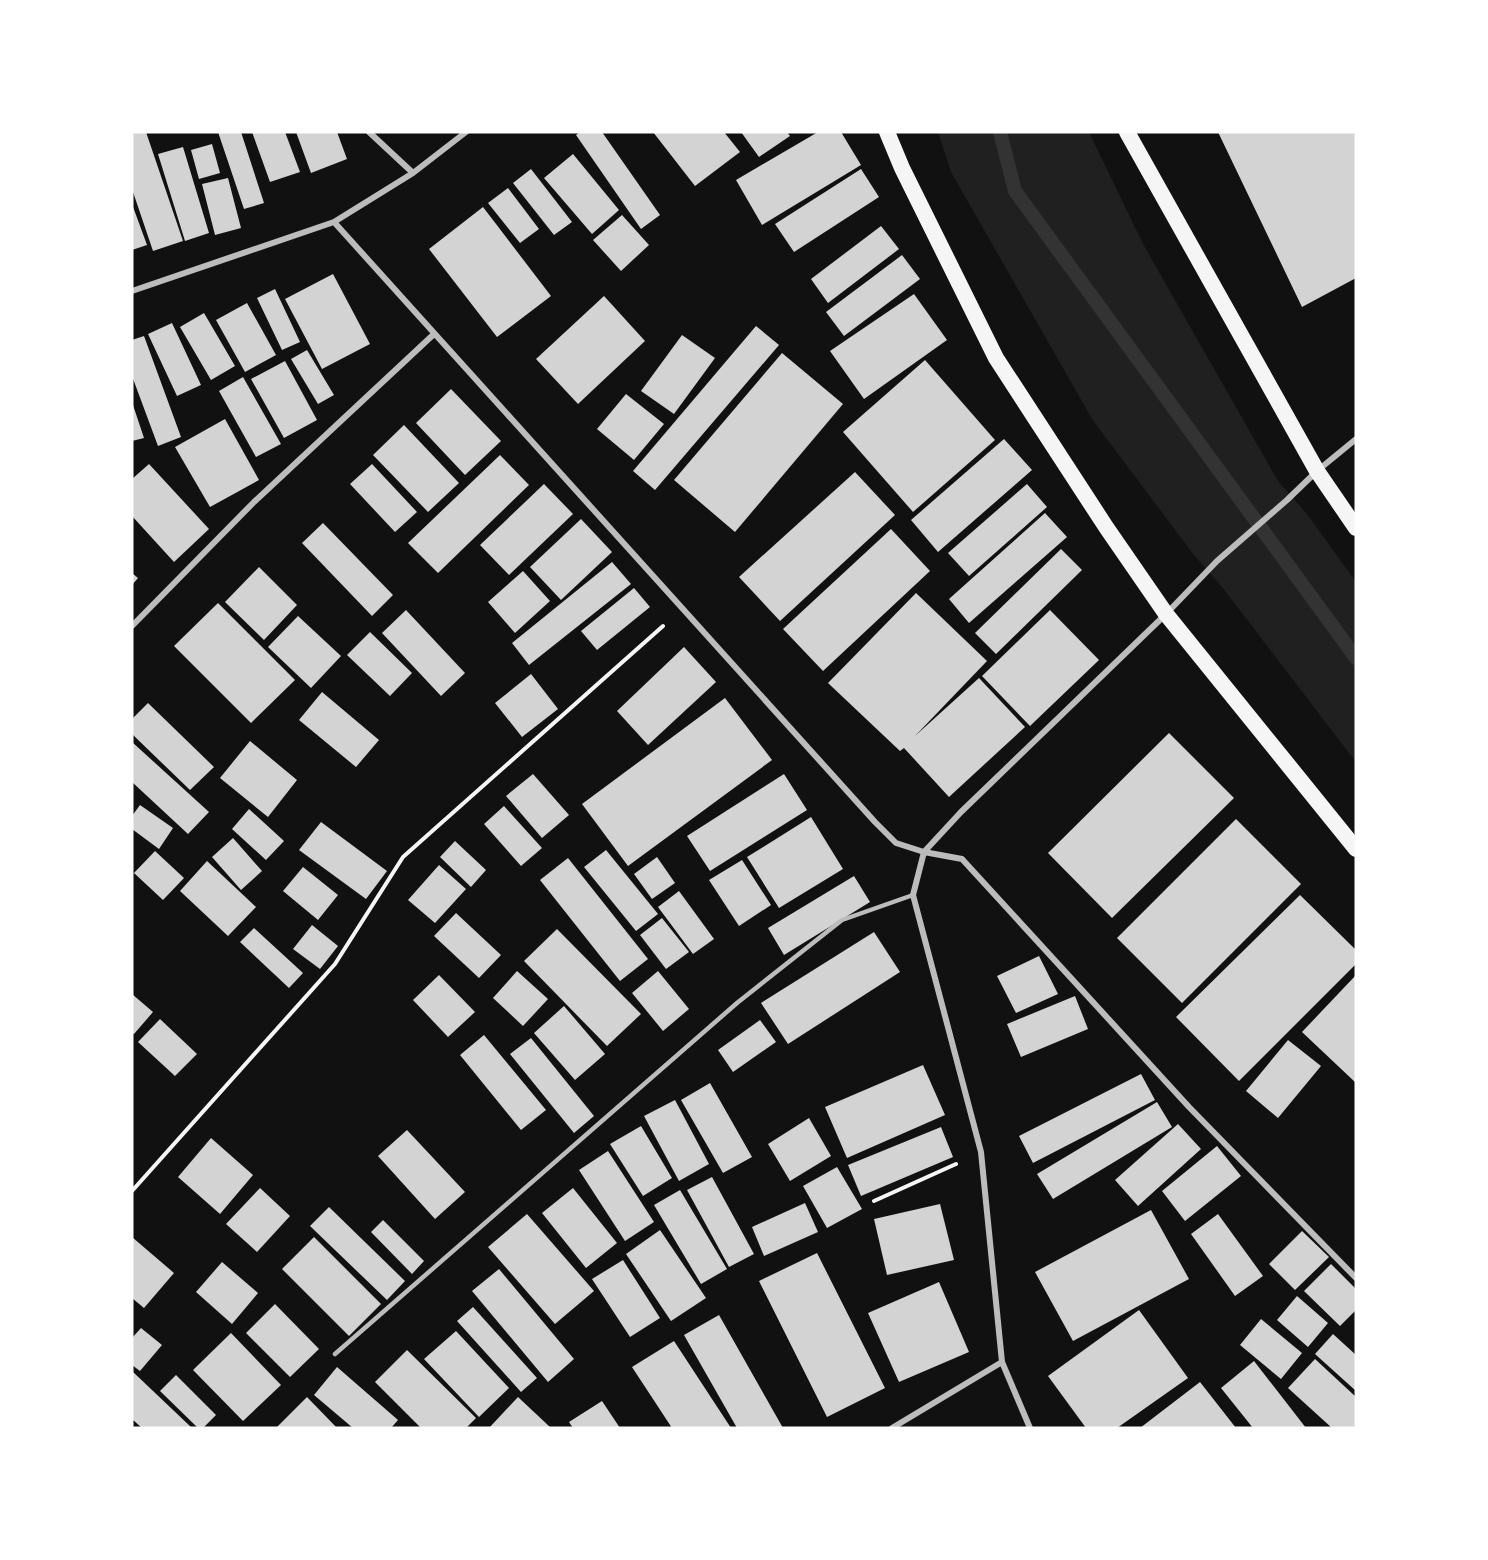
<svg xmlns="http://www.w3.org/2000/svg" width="1488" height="1560" font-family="Montserrat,sans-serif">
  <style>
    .green { fill: #202020 }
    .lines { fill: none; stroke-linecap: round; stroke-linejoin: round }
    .stream { stroke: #333; stroke-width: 14 }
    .building { fill: #d3d3d3 }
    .path { stroke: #f5f5f5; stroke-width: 4 }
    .service { stroke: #bcbcbc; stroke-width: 4.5 }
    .minor { stroke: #bcbcbc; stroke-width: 6 }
    .trunk { stroke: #f5f5f5; stroke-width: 16 }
  </style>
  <rect width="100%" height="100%" fill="#111"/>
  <path class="green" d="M 938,132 L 1089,132 L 1143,244 L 1278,481 L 1307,514 L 1356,582 L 1356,762 L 1222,587 L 1194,555 L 1092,419 L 951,172 Z"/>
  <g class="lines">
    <path class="stream" d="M 1000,132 L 1015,191 L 1356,658"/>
  </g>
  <path class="building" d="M 132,132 L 146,132 L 183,241 L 153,251 L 132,189 Z
    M 218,132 L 241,132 L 264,203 L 244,209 Z
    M 252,132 L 285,132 L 300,172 L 270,182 Z
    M 296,132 L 337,132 L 347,159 L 311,173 Z
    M 580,132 L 602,132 L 660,215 L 641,229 L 576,135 Z
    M 653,132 L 724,132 L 740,152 L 695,186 Z
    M 741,132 L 787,132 L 790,136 L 759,157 Z
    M 818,132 L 841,132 L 861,165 L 762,225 L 736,180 Z
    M 1218,132 L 1356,132 L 1356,278 L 1302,307 Z
    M 212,144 L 220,173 L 199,179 L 191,150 Z
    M 183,147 L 209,233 L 185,241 L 158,154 Z
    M 573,154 L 619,210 L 592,234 L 544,178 Z
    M 531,169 L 572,222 L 554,235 L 513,183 Z
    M 861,169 L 879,197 L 794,252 L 775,224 Z
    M 228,178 L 241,228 L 215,235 L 202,184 Z
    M 508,188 L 539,229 L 520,243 L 488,203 Z
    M 132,204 L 147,245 L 132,250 Z
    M 483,207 L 551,296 L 497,337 L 429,249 Z
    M 622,215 L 649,245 L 621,271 L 593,240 Z
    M 881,226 L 899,249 L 828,303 L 811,279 Z
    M 902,255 L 920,279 L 844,336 L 826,312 Z
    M 333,274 L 370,344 L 322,369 L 285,299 Z
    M 275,289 L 300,342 L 282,350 L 257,298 Z
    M 914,294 L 947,340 L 864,399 L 830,351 Z
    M 604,296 L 645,341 L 578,404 L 536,359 Z
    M 247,303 L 276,355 L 245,372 L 216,320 Z
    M 204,313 L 235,366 L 211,380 L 180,327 Z
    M 172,323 L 201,385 L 177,396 L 148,334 Z
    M 756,326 L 779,345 L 655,490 L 633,471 Z
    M 682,335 L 715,358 L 674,414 L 641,391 Z
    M 144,336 L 181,437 L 158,446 L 132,376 L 132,340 Z
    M 307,350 L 334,395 L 318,404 L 291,359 Z
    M 782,353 L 843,404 L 735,532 L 674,480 Z
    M 925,360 L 995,440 L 913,512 L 843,432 Z
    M 285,361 L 317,420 L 284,438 L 251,379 Z
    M 243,377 L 281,444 L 256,457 L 219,391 Z
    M 451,389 L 501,441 L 465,475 L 416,423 Z
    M 626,394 L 664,424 L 634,460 L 597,429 Z
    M 132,402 L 144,438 L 132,441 Z
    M 225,419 L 259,480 L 210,507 L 175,447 Z
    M 404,425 L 459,483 L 428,512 L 373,455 Z
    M 1004,439 L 1032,470 L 938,552 L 911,520 Z
    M 500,455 L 529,485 L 438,573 L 408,543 Z
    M 149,464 L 209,529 L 174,562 L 132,516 L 132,479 Z
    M 372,464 L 417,512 L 395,532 L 350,484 Z
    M 855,472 L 895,515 L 780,621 L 739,577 Z
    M 544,484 L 573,514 L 509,575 L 480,545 Z
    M 1027,484 L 1047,507 L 969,576 L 948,553 Z
    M 1045,513 L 1067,537 L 969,623 L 949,599 Z
    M 581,519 L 612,552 L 561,600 L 530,567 Z
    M 323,523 L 393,595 L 372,616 L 302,543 Z
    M 891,529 L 930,571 L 823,671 L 783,629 Z
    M 1061,549 L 1082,570 L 996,654 L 975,633 Z
    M 612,562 L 631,584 L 529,665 L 512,643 Z
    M 259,567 L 297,605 L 264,640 L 225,602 Z
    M 523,571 L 550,601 L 515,633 L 488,602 Z
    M 132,573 L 138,578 L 132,585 Z
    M 634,588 L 650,607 L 597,650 L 581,631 Z
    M 916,593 L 987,661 L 915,736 L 979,678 L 1025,727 L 949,797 L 904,748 L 900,751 L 828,683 Z
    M 218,603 L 295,680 L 251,723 L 174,646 Z
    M 406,610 L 465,673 L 441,696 L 382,633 Z
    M 1050,610 L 1099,660 L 1030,726 L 982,676 Z
    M 298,616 L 341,656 L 311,688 L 268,647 Z
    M 370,632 L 412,673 L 390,696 L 347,655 Z
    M 684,647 L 716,682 L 648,745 L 617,711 Z
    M 531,674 L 558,709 L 522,737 L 495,703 Z
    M 322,692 L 379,740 L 356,767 L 299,720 Z
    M 725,698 L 772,760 L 628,866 L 582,804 Z
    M 148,703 L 214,767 L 190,790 L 132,734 L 132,719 Z
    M 1169,733 L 1234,798 L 1112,918 L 1048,853 Z
    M 250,741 L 297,780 L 268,817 L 220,778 Z
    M 132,742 L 209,812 L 188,834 L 132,782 Z
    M 533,774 L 569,815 L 542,838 L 506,796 Z
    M 784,774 L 807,810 L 710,871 L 687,836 Z
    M 140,805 L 173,828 L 159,849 L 132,829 L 132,816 Z
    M 504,806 L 542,848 L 521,866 L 484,824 Z
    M 249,809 L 284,841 L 266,860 L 232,829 Z
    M 811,817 L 843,869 L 779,908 L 747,857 Z
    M 1236,819 L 1301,884 L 1182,1003 L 1117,938 Z
    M 321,822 L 387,871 L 366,899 L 299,850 Z
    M 233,838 L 262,871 L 241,890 L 212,857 Z
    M 455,841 L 486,870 L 471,887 L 440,857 Z
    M 606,850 L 658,914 L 636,931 L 584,867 Z
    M 155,851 L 184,878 L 163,900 L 134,873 Z
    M 657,857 L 675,883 L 652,899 L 634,874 Z
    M 568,858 L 648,959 L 620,981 L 540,880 Z
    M 742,860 L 771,905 L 739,926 L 709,880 Z
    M 207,861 L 256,907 L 228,936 L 180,891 Z
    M 439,865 L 466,889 L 435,923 L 408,900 Z
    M 303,867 L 338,895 L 318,920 L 283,891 Z
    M 854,876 L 870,902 L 784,955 L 768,928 Z
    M 679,891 L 714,939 L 693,954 L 658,907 Z
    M 1300,895 L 1356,950 L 1356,964 L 1239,1081 L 1176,1017 Z
    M 456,913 L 501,955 L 479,978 L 434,936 Z
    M 662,918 L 689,952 L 666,969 L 640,935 Z
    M 312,925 L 338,946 L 320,969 L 293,949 Z
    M 254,928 L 303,973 L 289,988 L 240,942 Z
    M 557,929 L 641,1014 L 607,1046 L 524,961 Z
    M 874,932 L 900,972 L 788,1044 L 761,1003 Z
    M 1039,956 L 1058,994 L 1016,1013 L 997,976 Z
    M 517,971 L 548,999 L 523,1026 L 493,998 Z
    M 658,971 L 689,1009 L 663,1031 L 632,993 Z
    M 439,975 L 475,1012 L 448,1037 L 413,1000 Z
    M 1356,975 L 1356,1083 L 1302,1032 Z
    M 132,994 L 153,1012 L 134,1034 L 132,1033 Z
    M 1075,996 L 1088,1029 L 1021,1057 L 1007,1024 Z
    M 564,1006 L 605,1054 L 575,1080 L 534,1033 Z
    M 160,1019 L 197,1054 L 175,1076 L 138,1042 Z
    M 760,1020 L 776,1042 L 733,1072 L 718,1050 Z
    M 484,1035 L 546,1110 L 521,1130 L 460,1055 Z
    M 531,1038 L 594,1116 L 574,1133 L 510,1054 Z
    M 1288,1040 L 1321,1066 L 1278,1118 L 1246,1091 Z
    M 923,1065 L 945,1115 L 847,1158 L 825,1107 Z
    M 1141,1074 L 1155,1100 L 1033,1163 L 1019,1136 Z
    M 710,1083 L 752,1157 L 723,1173 L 681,1100 Z
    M 675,1100 L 709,1164 L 679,1181 L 644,1116 Z
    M 1157,1102 L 1172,1127 L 1053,1199 L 1037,1174 Z
    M 809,1118 L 831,1156 L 790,1181 L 768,1144 Z
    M 1178,1124 L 1201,1149 L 1138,1206 L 1115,1180 Z
    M 641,1126 L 672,1178 L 643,1196 L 610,1144 Z
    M 941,1127 L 953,1157 L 861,1196 L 848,1165 Z
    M 407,1130 L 465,1192 L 435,1219 L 378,1156 Z
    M 211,1138 L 253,1175 L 220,1214 L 178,1177 Z
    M 1217,1146 L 1241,1176 L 1185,1221 L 1162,1191 Z
    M 608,1151 L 654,1222 L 625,1241 L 579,1170 Z
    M 837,1167 L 862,1209 L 827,1228 L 803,1186 Z
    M 712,1177 L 754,1254 L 729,1267 L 687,1190 Z
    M 260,1188 L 290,1216 L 257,1252 L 226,1224 Z
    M 573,1188 L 617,1243 L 586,1268 L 542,1213 Z
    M 680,1190 L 727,1269 L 701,1284 L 654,1205 Z
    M 805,1203 L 818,1232 L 764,1256 L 752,1227 Z
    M 940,1204 L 954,1260 L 887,1275 L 874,1219 Z
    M 329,1207 L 405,1281 L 387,1300 L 310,1226 Z
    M 1151,1210 L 1189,1279 L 1073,1341 L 1035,1272 Z
    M 527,1214 L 594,1291 L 555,1324 L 488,1247 Z
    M 1218,1214 L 1263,1276 L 1235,1296 L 1191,1234 Z
    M 383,1220 L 424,1261 L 412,1274 L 371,1232 Z
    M 660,1230 L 706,1298 L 671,1321 L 626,1254 Z
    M 1302,1231 L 1329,1257 L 1295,1290 L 1269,1264 Z
    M 132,1237 L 174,1273 L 144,1308 L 132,1298 Z
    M 314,1237 L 381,1304 L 349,1336 L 282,1269 Z
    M 817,1253 L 885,1388 L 827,1417 L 759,1281 Z
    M 623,1260 L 660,1318 L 630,1337 L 592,1279 Z
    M 222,1262 L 258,1293 L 232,1324 L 196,1292 Z
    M 1331,1264 L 1356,1289 L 1356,1310 L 1340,1326 L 1304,1291 Z
    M 499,1269 L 574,1359 L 548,1382 L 472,1291 Z
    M 939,1282 L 969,1352 L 899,1382 L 868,1313 Z
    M 1297,1296 L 1328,1323 L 1308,1347 L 1277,1320 Z
    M 275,1304 L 319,1349 L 290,1377 L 246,1333 Z
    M 473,1307 L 537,1378 L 521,1392 L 457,1321 Z
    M 1139,1310 L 1188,1378 L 1117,1428 L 1086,1428 L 1048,1376 Z
    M 719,1315 L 783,1428 L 737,1428 L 684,1335 Z
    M 1261,1319 L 1302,1353 L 1281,1379 L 1240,1345 Z
    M 141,1328 L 162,1345 L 140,1371 L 132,1365 L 132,1338 Z
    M 456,1331 L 509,1388 L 479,1417 L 424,1359 Z
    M 231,1333 L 281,1385 L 243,1421 L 193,1370 Z
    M 1333,1334 L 1356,1355 L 1356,1391 L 1315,1354 Z
    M 674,1341 L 731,1428 L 672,1428 L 632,1367 Z
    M 407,1350 L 476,1418 L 466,1428 L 421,1428 L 375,1382 Z
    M 1315,1359 L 1356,1397 L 1356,1428 L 1332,1428 L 1288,1388 Z
    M 1254,1361 L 1306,1428 L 1253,1428 L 1221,1388 Z
    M 337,1367 L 398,1420 L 391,1428 L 353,1428 L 314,1395 Z
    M 132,1371 L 192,1428 L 142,1428 L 132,1419 Z
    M 176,1375 L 216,1415 L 203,1428 L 198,1428 L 160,1391 Z
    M 1200,1382 L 1236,1428 L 1140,1428 Z
    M 307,1397 L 337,1428 L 276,1428 Z
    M 518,1397 L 551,1428 L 489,1428 Z
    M 602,1401 L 620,1428 L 573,1428 L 569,1422 Z"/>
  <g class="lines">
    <path class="path" d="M 132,1191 L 335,964 L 403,857 L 663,626
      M 874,1201 L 956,1164"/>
    <path class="service" d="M 335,1354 L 737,1003 L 842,920 L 913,895"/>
    <path class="minor" d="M 369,132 L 413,173
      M 334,222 L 875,822 L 896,843 L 924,852 L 962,859 L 1189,1107 L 1356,1278
      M 132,291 L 334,222 L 413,173 L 466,132
      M 132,626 L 254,502 L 434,334
      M 892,1428 L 1002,1362
      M 1030,1428 L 1002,1362 L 981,1152 L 913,895 L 924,852 L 961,812 L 1166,614 L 1217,561 L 1287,500 L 1317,471 L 1356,439"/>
    <path class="trunk" d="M 887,132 L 902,168 L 996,358 L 1106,527 L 1166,614 L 1356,849
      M 1127,132 L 1317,471 L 1356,528"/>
  </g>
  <rect width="1488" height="1560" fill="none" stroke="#ffffff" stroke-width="267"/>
</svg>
